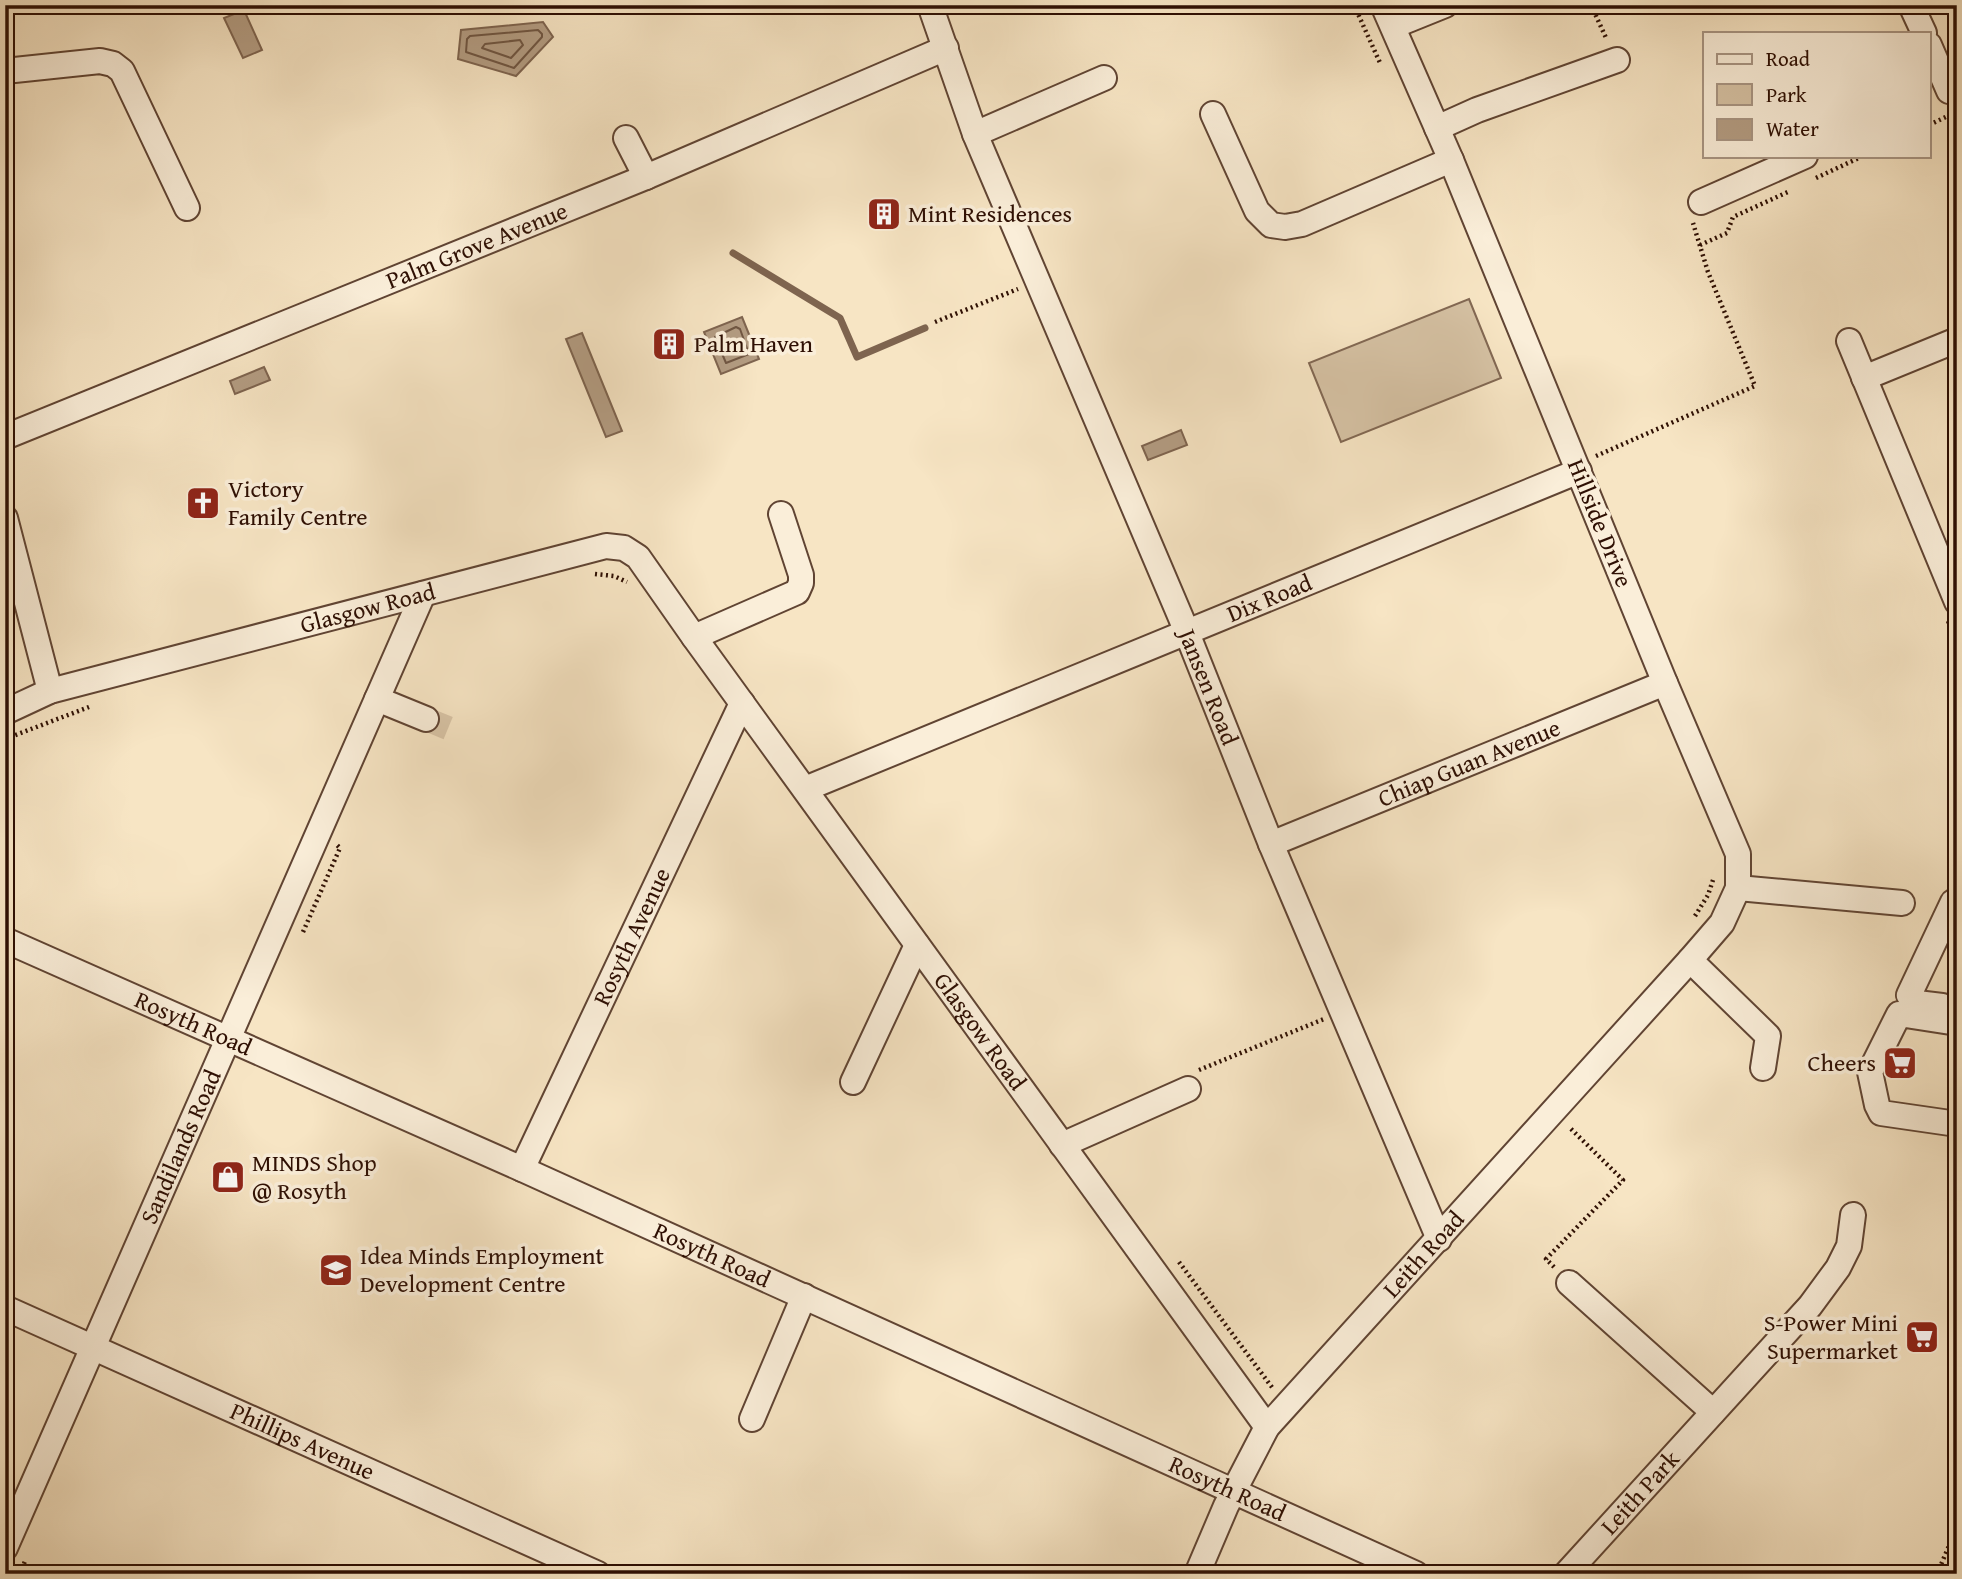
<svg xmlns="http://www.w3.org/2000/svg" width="1962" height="1579" font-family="'Gentium Book Plus',serif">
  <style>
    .green { fill: #d5c1a3; stroke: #826853; stroke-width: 2 }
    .water { fill: #b39c82; stroke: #7e644f; stroke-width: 2 }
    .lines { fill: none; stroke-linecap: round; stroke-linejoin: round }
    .shore { stroke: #705642; stroke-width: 2 }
    .stream { stroke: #7e644f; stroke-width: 7 }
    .minor-tunnel { stroke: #d9c5a7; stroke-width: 24; stroke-dasharray: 24 12; stroke-linecap: butt }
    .minor-casing { stroke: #604433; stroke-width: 28 }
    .path { stroke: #2e0f03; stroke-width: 4.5; stroke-dasharray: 2 3.5; stroke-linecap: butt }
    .minor { stroke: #faeed9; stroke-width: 24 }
    .labels { text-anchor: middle; stroke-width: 7; stroke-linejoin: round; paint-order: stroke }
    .poi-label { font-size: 24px; fill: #2e0f03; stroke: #faeed9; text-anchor: start }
    .street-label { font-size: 24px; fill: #2e0f03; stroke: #faeed9 }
  </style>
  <rect width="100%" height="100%" fill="#f7e5c4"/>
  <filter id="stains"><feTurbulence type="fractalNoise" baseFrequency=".00286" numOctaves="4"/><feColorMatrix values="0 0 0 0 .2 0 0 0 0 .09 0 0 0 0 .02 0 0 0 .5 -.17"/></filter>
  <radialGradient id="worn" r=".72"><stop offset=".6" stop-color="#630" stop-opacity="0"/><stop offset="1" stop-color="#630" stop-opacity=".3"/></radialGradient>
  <path class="green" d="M 1469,299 L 1501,378 L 1341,442 L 1309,363 Z"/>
  <path class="water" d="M 244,10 L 262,50 L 243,58 L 224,18 Z
    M 543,22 L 553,37 L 516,76 L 458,59 L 461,30 Z
    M 742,317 L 759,359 L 721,374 L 704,332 Z
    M 582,333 L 622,431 L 606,437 L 566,339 Z
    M 264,367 L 270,380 L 235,394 L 230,381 Z
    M 1181,430 L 1187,445 L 1148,460 L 1142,446 Z"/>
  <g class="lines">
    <path class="shore" d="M 538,30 L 542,34 L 542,37 L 514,68 L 466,52 L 467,39 L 470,36 Z
      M 520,40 L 523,45 L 511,58 L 482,48 L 485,44 Z
      M 736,327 L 740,329 L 749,354 L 726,363 L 715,337 Z"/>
    <path class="stream" d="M 733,253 L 840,318 L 857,357 L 925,328"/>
    <path class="minor-tunnel" d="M 426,719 L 455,731"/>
    <g class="minor-casing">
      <g id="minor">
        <path id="s1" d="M 930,5 L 975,134 L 1181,618 L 1271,844 L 1439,1239"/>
        <path d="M 1911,5 L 1924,33"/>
        <path d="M 1393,26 L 1445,5"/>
        <path d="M 1929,45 L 1949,91"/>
        <path d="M 5,71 L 100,61 L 113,64 L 122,71 L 187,208"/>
        <path d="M 1213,114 L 1257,211 L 1271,225 L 1285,227 L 1302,224 L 1451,160"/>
        <path d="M 1437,128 L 1477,110 L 1617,60"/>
        <path d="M 975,134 L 1104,78"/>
        <path d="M 626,138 L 646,177"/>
        <path d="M 1701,202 L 1805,156"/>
        <path d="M 1849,341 L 1957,602"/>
        <path d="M 1864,378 L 1957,340"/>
        <path id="s2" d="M 5,437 L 646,177 L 946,48"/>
        <path d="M 5,518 L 50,691"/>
        <path d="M 694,637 L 797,592 L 801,583 L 801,575 L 781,514"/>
        <path d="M 377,699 L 426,719"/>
        <path id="s3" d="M 5,712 L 50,691 L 606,546 L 624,548 L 638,557 L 694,637 L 1267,1427"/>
        <path id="s4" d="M 805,789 L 1579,471"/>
        <path id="s5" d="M 1271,844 L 1665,683"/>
        <path d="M 1738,888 L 1902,903"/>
        <path id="s6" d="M 5,940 L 522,1169 L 1416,1574"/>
        <path d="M 1690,960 L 1768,1036 L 1763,1068"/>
        <path d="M 1942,1006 L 1917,1003 L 1909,995 L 1953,902 L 1957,900"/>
        <path d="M 1957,1023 L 1899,1014 L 1870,1072 L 1877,1105 L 1881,1113 L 1957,1124"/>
        <path d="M 853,1082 L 917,945"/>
        <path d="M 1062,1145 L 1188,1089"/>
        <path id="s7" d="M 522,1169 L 742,703"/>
        <path d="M 1569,1283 L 1713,1412"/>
        <path id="s8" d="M 5,1308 L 598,1574"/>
        <path d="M 752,1419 L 804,1296"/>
        <path id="s9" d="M 5,1548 L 423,594"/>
        <path id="s10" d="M 1197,1574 L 1226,1506 L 1267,1427 L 1690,960 L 1722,923 L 1738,888 L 1738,854 L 1665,683 L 1451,160 L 1383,5"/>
        <path id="s11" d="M 1566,1574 L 1810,1306 L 1838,1268 L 1849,1246 L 1853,1215"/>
      </g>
    </g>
    <path class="path" d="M 1354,5 L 1381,65
      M 1591,5 L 1607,40
      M 1692,5 L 1694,10 L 1706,5
      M 1929,125 L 1950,115
      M 1816,178 L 1863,156
      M 1700,245 L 1727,233 L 1733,217 L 1790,191
      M 935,322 L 1018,289
      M 1596,456 L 1755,386 L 1708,272 L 1693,223
      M 595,574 L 614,576 L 627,582
      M 1948,621 L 1957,643
      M 5,739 L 89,707
      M 1695,916 L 1708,895 L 1714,877
      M 303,932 L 340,848 L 337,845
      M 1199,1070 L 1324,1019
      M 1179,1262 L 1274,1390
      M 1554,1267 L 1546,1259 L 1623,1180 L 1569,1127
      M 20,1574 L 25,1561
      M 1937,1574 L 1957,1527"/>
    <use href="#minor" class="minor"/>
  </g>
  <defs>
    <g id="building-square" transform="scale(1.75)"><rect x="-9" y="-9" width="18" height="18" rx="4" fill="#8f2418" stroke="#faeed9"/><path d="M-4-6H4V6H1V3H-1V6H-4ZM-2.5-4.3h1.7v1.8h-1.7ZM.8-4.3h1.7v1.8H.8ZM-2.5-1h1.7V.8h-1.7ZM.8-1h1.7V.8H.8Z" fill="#fff"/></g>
    <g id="church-square" transform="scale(1.75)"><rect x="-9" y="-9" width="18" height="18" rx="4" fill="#8f2418" stroke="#faeed9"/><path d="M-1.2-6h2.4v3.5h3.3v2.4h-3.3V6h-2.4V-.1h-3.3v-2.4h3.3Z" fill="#fff"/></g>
    <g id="supermarket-square" transform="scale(1.75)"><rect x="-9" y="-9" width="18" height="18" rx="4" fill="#8f2418" stroke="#faeed9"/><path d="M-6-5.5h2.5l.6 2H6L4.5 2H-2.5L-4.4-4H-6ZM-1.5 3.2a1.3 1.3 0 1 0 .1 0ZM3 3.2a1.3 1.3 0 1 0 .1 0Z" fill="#fff"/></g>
    <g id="shop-square" transform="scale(1.75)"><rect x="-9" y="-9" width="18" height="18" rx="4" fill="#8f2418" stroke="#faeed9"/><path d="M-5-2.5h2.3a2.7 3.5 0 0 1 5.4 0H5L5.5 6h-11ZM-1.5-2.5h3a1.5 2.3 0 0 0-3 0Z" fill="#fff"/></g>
    <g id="school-square" transform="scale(1.75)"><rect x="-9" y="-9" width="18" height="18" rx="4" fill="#8f2418" stroke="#faeed9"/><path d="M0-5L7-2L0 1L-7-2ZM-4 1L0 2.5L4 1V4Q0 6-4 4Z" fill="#fff"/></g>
  </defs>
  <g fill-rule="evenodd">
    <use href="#building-square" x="884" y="214"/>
    <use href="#building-square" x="669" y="344"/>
    <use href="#church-square" x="203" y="503"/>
    <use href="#supermarket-square" x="1900" y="1063"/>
    <use href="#shop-square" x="228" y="1177"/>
    <use href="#school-square" x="336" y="1270"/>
    <use href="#supermarket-square" x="1922" y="1337"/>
  </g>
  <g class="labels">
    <g class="poi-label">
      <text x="908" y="222">Mint Residences</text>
      <text x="694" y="352">Palm Haven</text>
      <text x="228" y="497">Victory<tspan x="228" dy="28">Family Centre</tspan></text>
      <text x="1876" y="1071" text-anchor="end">Cheers</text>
      <text x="252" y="1171">MINDS Shop<tspan x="252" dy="28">@ Rosyth</tspan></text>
      <text x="360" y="1264">Idea Minds Employment<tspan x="360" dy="28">Development Centre</tspan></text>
      <text x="1898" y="1331" text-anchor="end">S-Power Mini<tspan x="1898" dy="28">Supermarket</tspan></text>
    </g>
    <g class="street-label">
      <text dy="8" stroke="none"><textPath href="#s2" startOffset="509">Palm Grove Avenue</textPath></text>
      <text transform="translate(1600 523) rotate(68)" y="8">Hillside Drive</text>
      <text dy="8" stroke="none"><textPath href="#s4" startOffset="502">Dix Road</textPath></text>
      <text dy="8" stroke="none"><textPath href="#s3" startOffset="378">Glasgow Road</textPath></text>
      <text dy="8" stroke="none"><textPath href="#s1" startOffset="737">Jansen Road</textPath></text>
      <text dy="8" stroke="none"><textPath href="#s5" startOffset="214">Chiap Guan Avenue</textPath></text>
      <text dy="8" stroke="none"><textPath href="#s7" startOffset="257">Rosyth Avenue</textPath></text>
      <text dy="8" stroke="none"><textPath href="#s6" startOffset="206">Rosyth Road</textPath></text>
      <text dy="8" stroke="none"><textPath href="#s3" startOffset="1244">Glasgow Road</textPath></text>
      <text dy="8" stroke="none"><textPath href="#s9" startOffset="438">Sandilands Road</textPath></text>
      <text dy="8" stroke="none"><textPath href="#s6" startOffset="774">Rosyth Road</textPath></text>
      <text dy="8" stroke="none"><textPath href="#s10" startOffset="396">Leith Road</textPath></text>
      <text dy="8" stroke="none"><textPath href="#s8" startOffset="326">Phillips Avenue</textPath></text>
      <text dy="8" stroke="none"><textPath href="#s6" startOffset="1340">Rosyth Road</textPath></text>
      <text dy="8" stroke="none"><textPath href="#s11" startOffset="110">Leith Park</textPath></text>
    </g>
  </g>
  <rect width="1962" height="1579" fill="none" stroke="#f7e5c4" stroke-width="28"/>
  <rect x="7" y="7" width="1948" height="1565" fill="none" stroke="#2e0f03" stroke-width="3.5"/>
  <rect x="14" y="14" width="1934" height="1551" fill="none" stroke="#2e0f03" stroke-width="2"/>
  <rect x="1703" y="32" width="228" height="126" fill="#faeed9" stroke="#a89583" stroke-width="2"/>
  <rect x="1717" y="54" width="35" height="10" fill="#faeed9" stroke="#a89583" stroke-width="2"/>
  <text x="1766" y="66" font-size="21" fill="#2e0f03">Road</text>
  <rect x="1717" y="84" width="35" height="21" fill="#d5c1a3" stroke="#a89583" stroke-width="2"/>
  <text x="1766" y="102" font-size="21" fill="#2e0f03">Park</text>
  <rect x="1717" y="119" width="35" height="21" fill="#b39c82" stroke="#a89583" stroke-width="2"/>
  <text x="1766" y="136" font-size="21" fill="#2e0f03">Water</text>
  <rect width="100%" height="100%" filter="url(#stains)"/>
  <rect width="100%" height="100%" fill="url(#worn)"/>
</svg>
